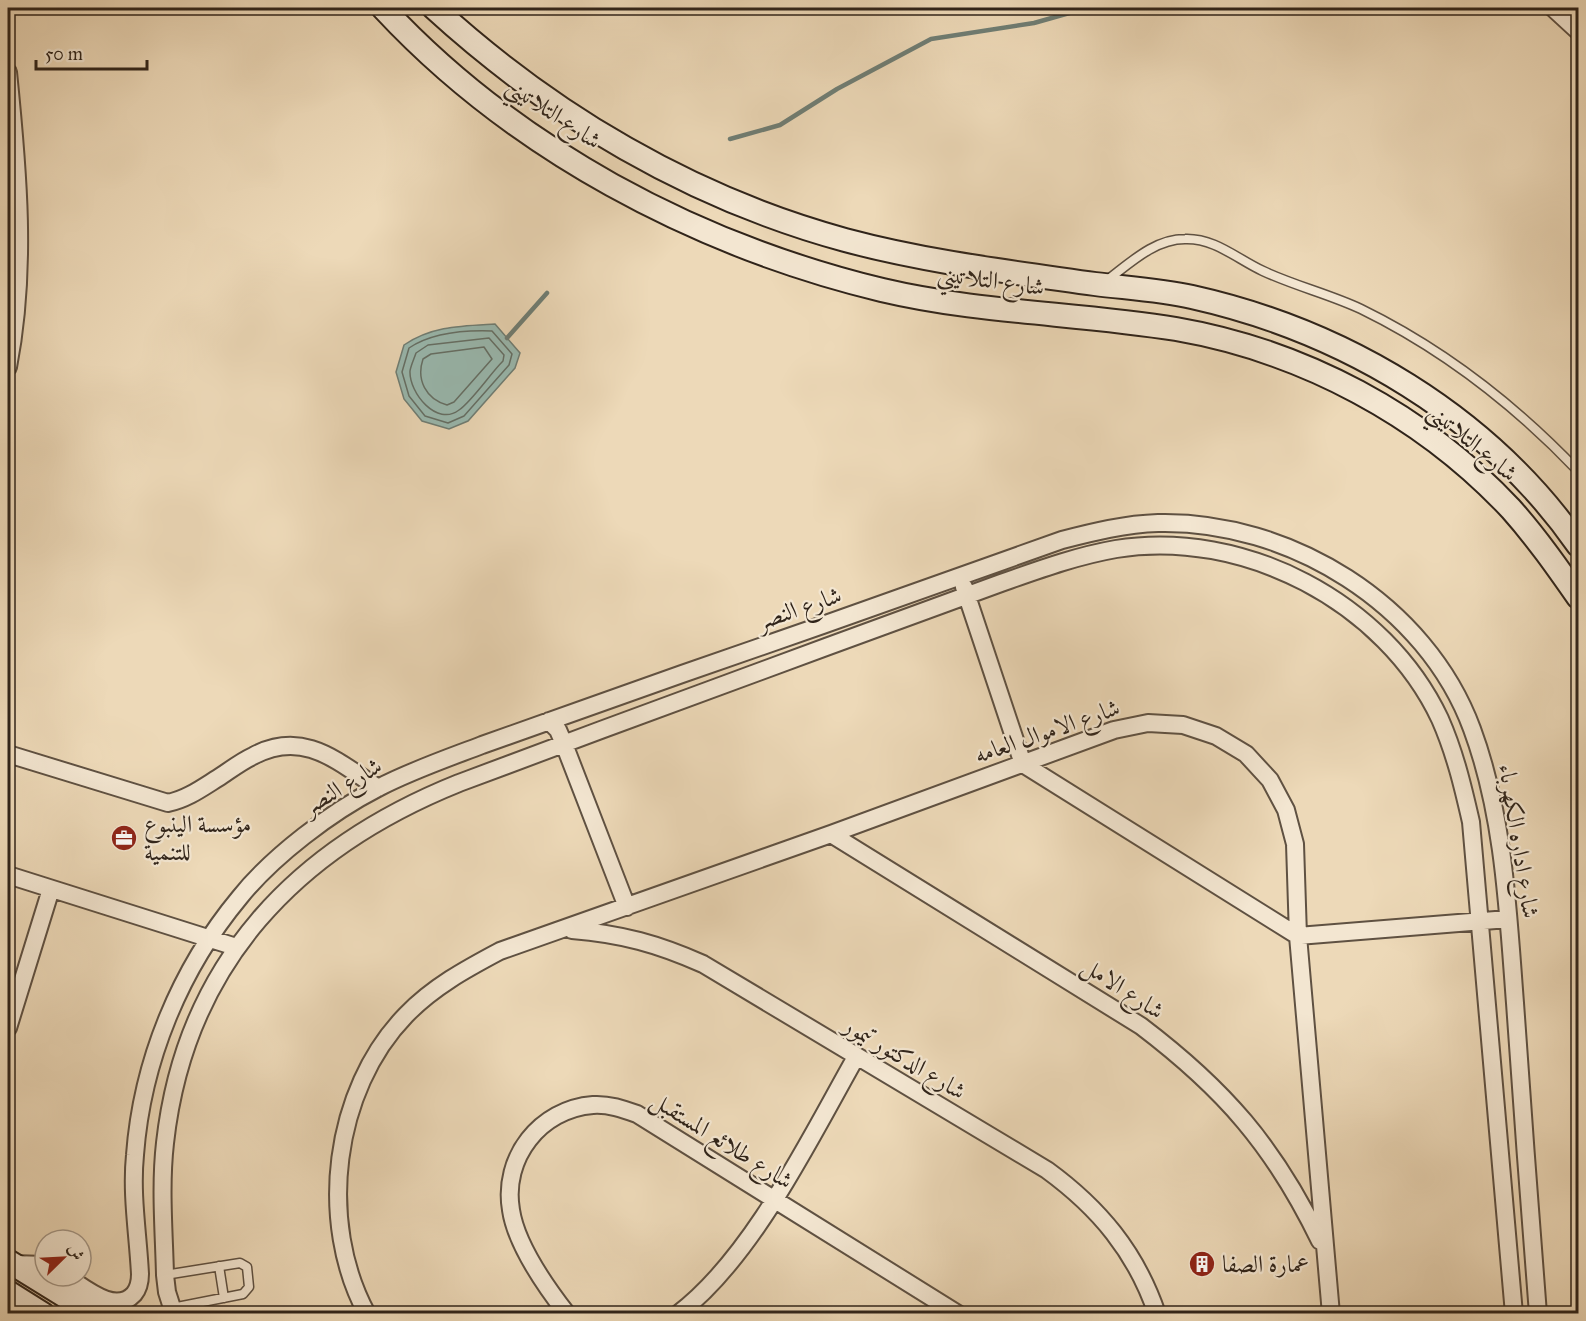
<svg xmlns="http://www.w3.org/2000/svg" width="1586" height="1321" font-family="'IM FELL Great Primer',Amiri,serif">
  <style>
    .water { fill: #99bab1; stroke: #6f7e75; stroke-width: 1.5 }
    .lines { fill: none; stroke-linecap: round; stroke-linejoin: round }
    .shore { stroke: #646f66; stroke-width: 1.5 }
    .stream { stroke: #6f7e75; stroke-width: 4.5 }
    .service-casing { stroke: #5f5142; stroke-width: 11 }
    .minor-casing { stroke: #5f5142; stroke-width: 20 }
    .secondary-casing { stroke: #30241a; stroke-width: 26 }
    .service { stroke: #f3e6d1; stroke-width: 8 }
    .minor { stroke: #f3e6d1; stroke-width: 16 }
    .secondary { stroke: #f3e6d1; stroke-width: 22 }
    .labels { text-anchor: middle; stroke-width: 4.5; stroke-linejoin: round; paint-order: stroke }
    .street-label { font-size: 24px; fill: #30241a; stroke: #f3e6d1 }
    .poi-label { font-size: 24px; fill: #30241a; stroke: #f3e6d1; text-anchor: start }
  </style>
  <rect width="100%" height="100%" fill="#edd9b8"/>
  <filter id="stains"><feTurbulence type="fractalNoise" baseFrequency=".00333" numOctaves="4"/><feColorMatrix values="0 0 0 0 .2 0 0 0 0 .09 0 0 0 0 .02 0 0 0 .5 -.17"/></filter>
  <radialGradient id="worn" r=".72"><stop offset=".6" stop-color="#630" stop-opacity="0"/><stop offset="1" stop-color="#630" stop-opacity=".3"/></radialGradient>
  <path class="water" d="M 495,324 L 520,353 L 515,368 L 468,421 L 449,429 L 422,421 L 404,399 L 396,372 L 404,345 C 432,326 461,326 495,324 Z"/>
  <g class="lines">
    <path class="shore" d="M 492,331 L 512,354 L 509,365 L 464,416 L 448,423 L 425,416 L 409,396 L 402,372 L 409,348 C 433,332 464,330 492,331 Z
      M 489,338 L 504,355 L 503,361 C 490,374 472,401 459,410 C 437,427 409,393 410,371 C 411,365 414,359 416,353 L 428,345 Z
      M 484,347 L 492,359 L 454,402 L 447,405 C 426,399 416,380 423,359 L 431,354 Z"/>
    <path class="stream" d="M 730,139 L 780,125 L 837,89 L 931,39 L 1034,23 L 1087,8
      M 507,338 L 547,293"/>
    <g class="service-casing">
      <path id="service" d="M 1106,281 C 1129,264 1154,239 1185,239 C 1215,238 1237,259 1263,271 C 1295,286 1329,294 1361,309 C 1443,349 1515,405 1578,471
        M 219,1266 L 224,1298
        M 165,1275 L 240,1263 L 247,1267 L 249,1287 L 243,1294 L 172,1308"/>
    </g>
    <g class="minor-casing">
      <path id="minor" d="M 1553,8 L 1578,31
        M 8,72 C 18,170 27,270 8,367
        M 964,587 L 1023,764 L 1298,936 L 1508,919
        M 549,721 L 558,730 L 564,744 L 627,907
        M 8,754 L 168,803 C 187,799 202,788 218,778 C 229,771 240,762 253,756 C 303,729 337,761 378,788
        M 831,834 L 1141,1026 C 1224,1089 1274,1146 1320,1241
        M 8,875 L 236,947
        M 572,930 C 622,934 658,944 703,964 L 1047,1170 C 1099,1208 1136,1252 1157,1314
        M 8,1028 L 51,889
        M 13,1264 L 45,1265
        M 66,1276 C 84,1287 115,1315 134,1294 C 139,1288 140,1281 140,1274 C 138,1234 131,1195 135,1155 C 142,1061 180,969 240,897 C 273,856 331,812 378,788 C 410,771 448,758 482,745 C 549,721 615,698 682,674 C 809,630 935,586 1062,540 C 1093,532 1125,524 1158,523 C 1289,520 1426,604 1472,729 C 1504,815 1508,912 1515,1003 C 1522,1107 1530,1210 1538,1314
        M 174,1314 L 167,1292 L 165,1275 C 164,1232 160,1187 165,1143 C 185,963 297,848 459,783 C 581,737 704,692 826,647 C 884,626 942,604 1001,583 C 1038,570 1076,556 1116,549 C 1243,528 1385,602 1440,719 C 1455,753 1463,787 1471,822 L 1514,1314
        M 367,1314 C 317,1222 333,1090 406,1015 C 433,987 466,969 500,951 L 831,834 L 1114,730 L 1148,723 L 1183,725 L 1216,736 L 1246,754 L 1270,780 L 1286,810 L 1295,844 L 1298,936 L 1331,1314
        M 567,1314 C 546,1287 516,1244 511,1210 C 502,1158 540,1109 593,1105 C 609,1104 623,1109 637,1114 L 958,1314
        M 678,1314 C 753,1257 810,1138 856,1057"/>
    </g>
    <g class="secondary-casing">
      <path id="secondary" d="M 383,8 C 514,149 696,245 882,290 C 979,313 1078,313 1176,329 C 1303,351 1423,415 1511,509 C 1536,537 1557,567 1578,597
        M 434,8 C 551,115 691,198 845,240 C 927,262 1011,272 1095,284 C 1127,288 1160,290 1192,297 C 1344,331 1488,416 1578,545
        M 8,1261 L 94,1314
        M 8,1292 L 43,1314"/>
    </g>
    <use href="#service" class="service"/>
    <use href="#minor" class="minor"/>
    <use href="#secondary" class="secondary"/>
  </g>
  <defs>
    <g id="office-disc" transform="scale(1.35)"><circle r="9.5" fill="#8f2418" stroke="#f3e6d1"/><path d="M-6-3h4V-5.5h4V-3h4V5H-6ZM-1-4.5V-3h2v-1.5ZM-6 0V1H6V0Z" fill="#fff"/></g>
    <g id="building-disc" transform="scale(1.35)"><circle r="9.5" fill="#8f2418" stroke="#f3e6d1"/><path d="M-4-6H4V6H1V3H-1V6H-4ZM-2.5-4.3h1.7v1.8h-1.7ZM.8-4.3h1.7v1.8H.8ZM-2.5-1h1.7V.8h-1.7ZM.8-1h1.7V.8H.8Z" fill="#fff"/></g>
  </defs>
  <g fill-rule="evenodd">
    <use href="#office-disc" x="124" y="838"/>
    <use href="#building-disc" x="1202" y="1264"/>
  </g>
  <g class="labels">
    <g class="street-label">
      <text transform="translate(554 113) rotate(34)" y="8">شارع التلاتيني</text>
      <text transform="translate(991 280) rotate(8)" y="8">شارع التلاتيني</text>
      <text transform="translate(1473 442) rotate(40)" y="8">شارع التلاتيني</text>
      <text transform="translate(799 608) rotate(-19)" y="8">شارع النصر</text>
      <text transform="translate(1047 731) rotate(-19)" y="8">شارع الاموال العامه</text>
      <text transform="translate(342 786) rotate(-31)" y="8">شارع النصر</text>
      <text transform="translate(1519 841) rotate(81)" y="8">شارع اداره الكهرباء</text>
      <text transform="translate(1123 988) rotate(33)" y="8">شارع الامل</text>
      <text transform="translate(905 1058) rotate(31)" y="8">شارع الدكتور تيمور</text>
      <text transform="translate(722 1140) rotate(32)" y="8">شارع طلائع المستقبل</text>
    </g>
    <g class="poi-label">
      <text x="144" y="832">مؤسسة الينبوع<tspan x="144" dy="28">للتنمية</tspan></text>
      <text x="1222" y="1272">عمارة الصفا</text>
    </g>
  </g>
  <rect width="1586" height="1321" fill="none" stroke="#edd9b8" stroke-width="30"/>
  <rect x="9" y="9" width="1568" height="1303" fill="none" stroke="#30241a" stroke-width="3"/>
  <rect x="15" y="15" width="1556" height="1291" fill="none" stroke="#30241a" stroke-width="1.5"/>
  <g transform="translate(63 1258) rotate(66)"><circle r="28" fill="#f3e6d1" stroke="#a59888" stroke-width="1.5"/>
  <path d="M0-4.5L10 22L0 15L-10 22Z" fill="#8f2418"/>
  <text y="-9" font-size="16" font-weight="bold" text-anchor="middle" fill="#30241a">ش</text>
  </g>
  <path d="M36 60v9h111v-9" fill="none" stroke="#30241a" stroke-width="3"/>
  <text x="45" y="60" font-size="18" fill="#30241a" stroke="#f3e6d1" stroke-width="4.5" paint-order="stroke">50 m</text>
  <rect width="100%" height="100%" filter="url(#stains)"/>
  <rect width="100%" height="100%" fill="url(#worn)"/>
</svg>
